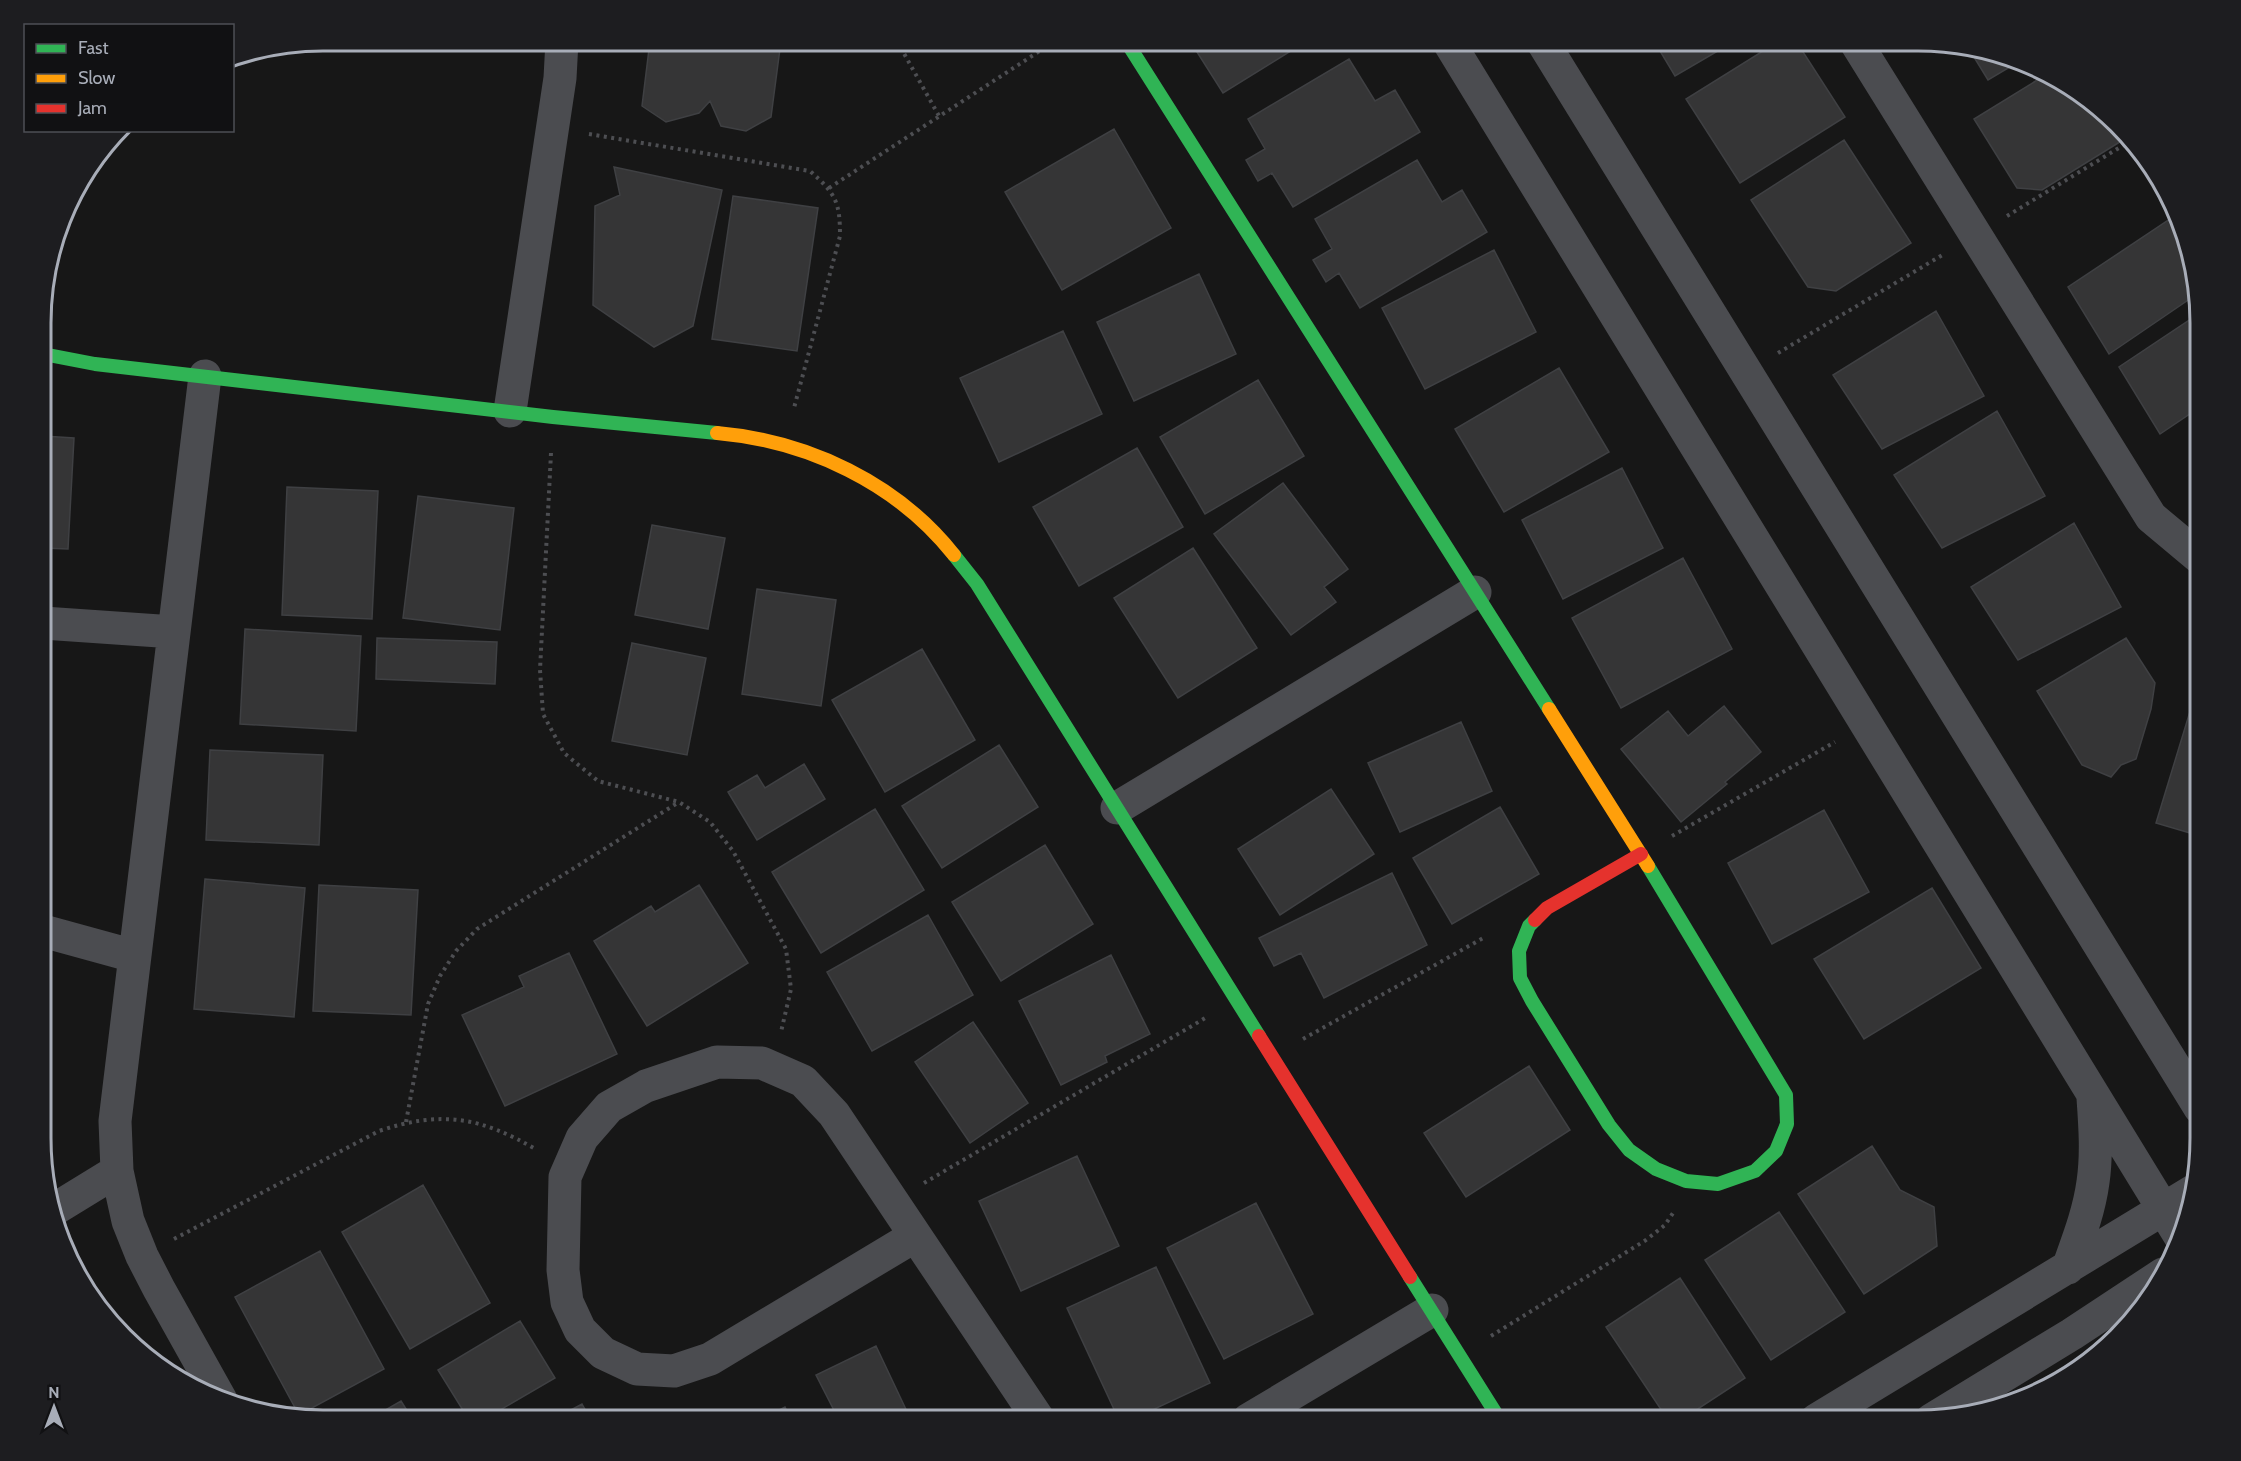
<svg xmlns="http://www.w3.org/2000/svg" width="2241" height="1461" font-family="Cabin,sans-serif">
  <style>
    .building { fill: #353536; stroke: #3f4043; stroke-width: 1.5 }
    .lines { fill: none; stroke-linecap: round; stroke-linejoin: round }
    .path { stroke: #4d4e52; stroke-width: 4; stroke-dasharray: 3 4.5; stroke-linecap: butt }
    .street { stroke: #4b4c50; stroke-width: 33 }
    .fast { stroke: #30b455; stroke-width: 14 }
    .slow { stroke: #ff9f0a; stroke-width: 14 }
    .jam { stroke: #e5322d; stroke-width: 14 }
    .rim { fill: none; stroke: #a8adb8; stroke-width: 3 }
  </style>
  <rect width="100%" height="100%" fill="#171717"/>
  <path class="building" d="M 650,41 L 781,41 L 771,117 L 746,131 L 721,126 L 710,101 L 699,113 L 666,122 L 642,106 Z
    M 1190,41 L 1307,41 L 1223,93 Z
    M 1654,41 L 1735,41 L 1675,76 Z
    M 1779,41 L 1796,41 L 1845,117 L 1740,183 L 1686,99 Z
    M 1969,49 L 2009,55 L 2020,61 L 1988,80 Z
    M 1349,59 L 1375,101 L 1395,90 L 1420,132 L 1293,207 L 1272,173 L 1258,181 L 1246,160 L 1265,149 L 1248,119 Z
    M 2047,74 L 2075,88 L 2123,140 L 2042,190 L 2017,188 L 1974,119 Z
    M 1114,129 L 1171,228 L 1062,290 L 1005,192 Z
    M 1844,140 L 1911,243 L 1836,291 L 1808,287 L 1751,200 Z
    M 1417,160 L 1442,202 L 1462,190 L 1487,232 L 1360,308 L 1339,273 L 1326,282 L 1313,260 L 1332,249 L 1315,219 Z
    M 614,167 L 722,190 L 693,326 L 654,347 L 593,305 L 595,206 L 620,195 Z
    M 733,196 L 818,208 L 797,351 L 712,339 Z
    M 2173,217 L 2197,294 L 2109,354 L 2068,287 Z
    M 1494,250 L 1536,332 L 1425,389 L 1382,308 Z
    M 1199,274 L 1236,354 L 1134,401 L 1097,322 Z
    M 1936,311 L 1984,396 L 1882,449 L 1833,375 Z
    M 2200,313 L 2200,407 L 2160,434 L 2119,367 Z
    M 1063,331 L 1102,414 L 999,462 L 960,378 Z
    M 1559,368 L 1609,452 L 1504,512 L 1455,429 Z
    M 1258,380 L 1304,456 L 1205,514 L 1160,437 Z
    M 1997,411 L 2045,496 L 1942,548 L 1894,475 Z
    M 43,436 L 74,438 L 68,549 L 43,548 Z
    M 1137,448 L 1183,527 L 1079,586 L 1033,507 Z
    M 1622,468 L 1663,548 L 1563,599 L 1522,520 Z
    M 1283,483 L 1348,569 L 1324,587 L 1336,602 L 1291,635 L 1214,534 Z
    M 287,487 L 378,491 L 372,619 L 282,615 Z
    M 418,496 L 514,508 L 500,630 L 403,618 Z
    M 2074,523 L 2121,607 L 2018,660 L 1971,587 Z
    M 652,525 L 725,538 L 708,629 L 635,615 Z
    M 1193,548 L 1257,648 L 1178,698 L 1114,598 Z
    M 1683,558 L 1732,649 L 1621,708 L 1572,618 Z
    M 757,589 L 836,600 L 821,706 L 742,694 Z
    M 245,629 L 361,636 L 356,731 L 240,724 Z
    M 377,638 L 497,642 L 495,684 L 376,679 Z
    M 2126,638 L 2155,683 L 2151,709 L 2136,759 L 2121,765 L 2111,777 L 2082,765 L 2037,691 Z
    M 632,643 L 706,658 L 687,755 L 612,741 Z
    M 922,649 L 975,740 L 885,792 L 832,700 Z
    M 2195,695 L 2200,696 L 2200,836 L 2156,823 Z
    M 1724,706 L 1761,752 L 1725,782 L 1727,784 L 1681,822 L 1621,749 L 1668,711 L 1688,736 Z
    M 1461,722 L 1492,791 L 1400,832 L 1368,763 Z
    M 999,745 L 1038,807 L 942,868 L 902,806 Z
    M 210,750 L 323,755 L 319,845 L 206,840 Z
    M 804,764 L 825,799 L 757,840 L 728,792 L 757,775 L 765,788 Z
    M 1331,789 L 1374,854 L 1280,915 L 1238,849 Z
    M 1500,807 L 1539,874 L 1452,924 L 1413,858 Z
    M 875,809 L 924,890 L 821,953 L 772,872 Z
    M 1824,810 L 1869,892 L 1772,944 L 1728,863 Z
    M 1045,845 L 1093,924 L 1001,981 L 952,902 Z
    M 1392,873 L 1427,945 L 1324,998 L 1301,953 L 1274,966 L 1259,938 Z
    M 205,879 L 305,888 L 294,1017 L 194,1009 Z
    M 319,885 L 418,890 L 411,1015 L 313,1011 Z
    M 699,885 L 748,963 L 647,1026 L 594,941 L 651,906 L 655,912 Z
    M 1932,888 L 1981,968 L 1864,1039 L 1814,959 Z
    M 928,915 L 973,995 L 872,1051 L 827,972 Z
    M 569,953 L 617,1054 L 505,1106 L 462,1015 L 524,987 L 519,976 Z
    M 1111,955 L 1150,1034 L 1105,1056 L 1107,1062 L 1061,1085 L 1019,1001 Z
    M 973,1022 L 1028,1103 L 970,1143 L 915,1062 Z
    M 1529,1066 L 1570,1130 L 1466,1197 L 1424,1133 Z
    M 1872,1146 L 1900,1190 L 1934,1207 L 1937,1246 L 1864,1294 L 1798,1194 Z
    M 1077,1156 L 1119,1246 L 1021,1291 L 979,1201 Z
    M 423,1185 L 490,1303 L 410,1349 L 342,1232 Z
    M 1256,1203 L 1313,1314 L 1224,1359 L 1167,1248 Z
    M 1779,1212 L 1845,1312 L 1771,1360 L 1705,1260 Z
    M 320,1251 L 384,1369 L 299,1415 L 235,1297 Z
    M 1156,1267 L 1210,1383 L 1131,1420 L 1119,1420 L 1067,1308 Z
    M 1680,1278 L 1745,1378 L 1681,1420 L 1668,1420 L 1606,1327 Z
    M 520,1321 L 555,1378 L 483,1420 L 469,1420 L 438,1370 Z
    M 876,1346 L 911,1420 L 839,1420 L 816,1375 Z
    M 401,1401 L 413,1420 L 368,1420 Z
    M 582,1404 L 591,1420 L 552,1420 Z
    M 785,1407 L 791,1420 L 759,1420 Z"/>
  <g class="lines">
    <path class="path" d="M 897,41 L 939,116
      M 589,134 L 810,171 C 836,194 840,202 840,236 L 794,408
      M 829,188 L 1055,41
      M 2007,216 L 2127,143
      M 1778,353 L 1944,254
      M 551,453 L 540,670 L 543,714 L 564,753 L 598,781 L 679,802 L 710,822 L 733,851 L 786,949 L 791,989 L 781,1032
      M 1672,836 L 1835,742
      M 1303,1039 L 1485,937
      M 406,1122 L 428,1004 L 440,976 L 456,951 L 477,929 L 679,802
      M 924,1183 L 1207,1017
      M 174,1239 L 379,1131 C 441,1110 481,1117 537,1150
      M 1491,1336 L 1646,1240 L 1665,1225 L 1673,1213"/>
    <path class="street" d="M 1448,41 L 2181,1238
      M 1542,41 L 2200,1108
      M 1855,41 L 2151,517 L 2200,558
      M 205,376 L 115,1121 L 117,1171 L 128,1221 L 142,1256 L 159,1289 L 221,1400
      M 510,411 L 560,78 L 562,41
      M 43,623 L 174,632
      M 1117,808 L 1475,592
      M 43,931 L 134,956
      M 55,1209 L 117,1171
      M 915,1236 L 710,1359 L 674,1371 L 637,1369 L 603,1353 L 580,1330 L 567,1302 L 563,1270 L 565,1177 L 582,1138 L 609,1107 L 646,1086 L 717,1062 L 762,1063 L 803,1081 L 834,1114 L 1039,1420
      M 2068,1268 C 2078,1240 2089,1212 2093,1182 C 2097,1155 2095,1126 2093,1098
      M 1248,1420 L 1432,1310
      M 1816,1420 L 2193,1191
      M 1931,1420 L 2072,1334 L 2163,1274"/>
    <path class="fast" d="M 1126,41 L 1549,709
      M 43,354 L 95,364 L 553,417 L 717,433
      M 954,555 L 977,584 L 1259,1036
      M 1535,920 L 1529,926 L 1519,951 L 1520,978 L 1532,1001 L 1609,1125 L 1629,1150 L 1656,1169 L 1686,1181 L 1718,1184 L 1755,1171 L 1776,1151 L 1787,1124 L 1786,1095 L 1648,866
      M 1410,1277 L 1500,1420"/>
    <path class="slow" d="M 717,433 C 808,441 897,483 954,555
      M 1549,709 L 1648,866"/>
    <path class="jam" d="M 1535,920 L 1547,908 L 1641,854
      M 1259,1036 L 1410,1277"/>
  </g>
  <path d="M0 0H2241V1461H0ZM323 51H1918A272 272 0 0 1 2190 323V1138A272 272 0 0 1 1918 1410H323A272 272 0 0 1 51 1138V323A272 272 0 0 1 323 51Z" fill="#1d1d20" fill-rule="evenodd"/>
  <path class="rim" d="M323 51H1918A272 272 0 0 1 2190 323V1138A272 272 0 0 1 1918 1410H323A272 272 0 0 1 51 1138V323A272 272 0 0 1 323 51Z"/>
  <rect x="24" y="24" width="210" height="108" fill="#111113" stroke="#4d4f55" stroke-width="1.5"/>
  <rect x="36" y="44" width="30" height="9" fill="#30b455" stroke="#4d4f55" stroke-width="1.5"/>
  <text x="78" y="54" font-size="18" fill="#a8adb8">Fast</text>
  <rect x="36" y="74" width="30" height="9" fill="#ff9f0a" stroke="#4d4f55" stroke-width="1.5"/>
  <text x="78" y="84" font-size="18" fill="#a8adb8">Slow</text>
  <rect x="36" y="104" width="30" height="9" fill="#e5322d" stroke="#4d4f55" stroke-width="1.5"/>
  <text x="78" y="114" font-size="18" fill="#a8adb8">Jam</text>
  <g transform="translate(54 1407)" stroke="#111113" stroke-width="4.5" paint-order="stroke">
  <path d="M0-4.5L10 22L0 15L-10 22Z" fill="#a8adb8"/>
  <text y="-9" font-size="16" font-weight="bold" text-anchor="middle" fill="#a8adb8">N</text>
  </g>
</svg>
